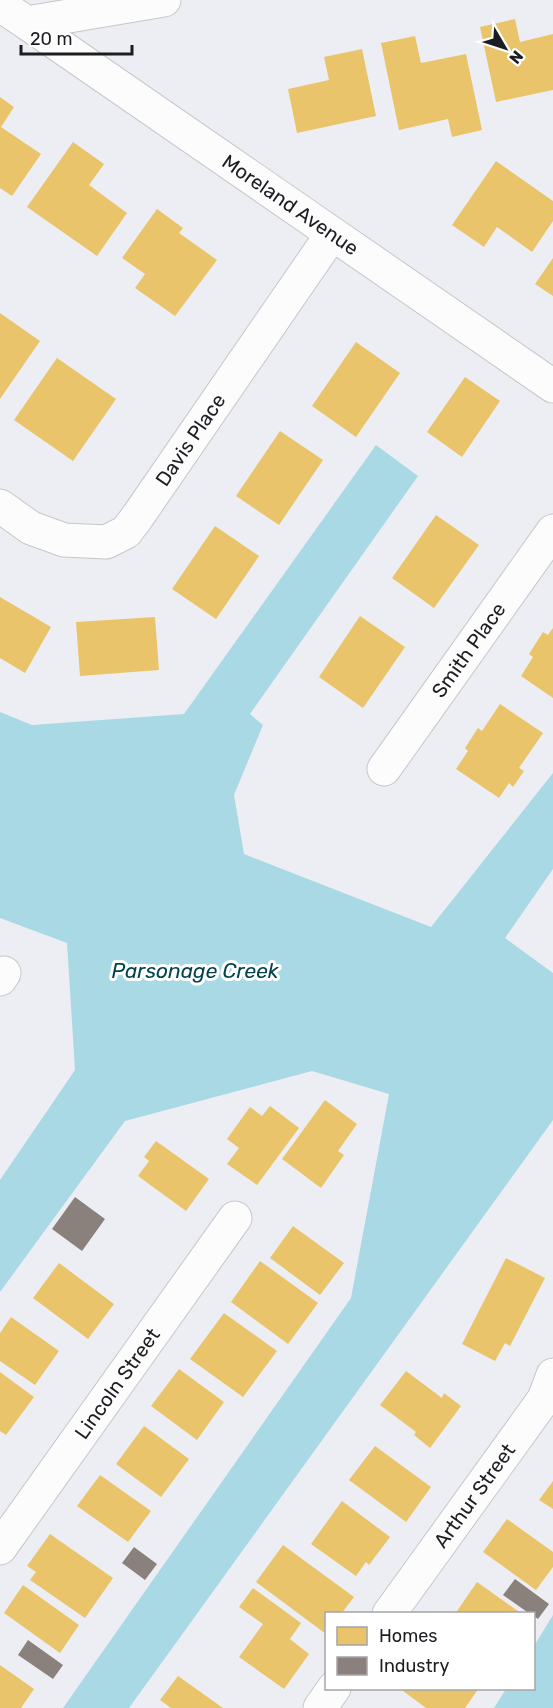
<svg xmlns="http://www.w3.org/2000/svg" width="553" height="1708" font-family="Rubik,sans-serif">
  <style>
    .water { fill: #a9d9e5 }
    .homes { fill: #e9c46a }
    .industry { fill: #8a817c }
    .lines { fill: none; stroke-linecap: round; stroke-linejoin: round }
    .minor-casing { stroke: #c6c7cb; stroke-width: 35 }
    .minor { stroke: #fcfcfd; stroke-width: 33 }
    .labels { text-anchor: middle; stroke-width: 6; stroke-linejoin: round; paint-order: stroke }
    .street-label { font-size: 20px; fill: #1c1d20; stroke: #fff }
    .water-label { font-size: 21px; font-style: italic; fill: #02434e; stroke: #fff }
  </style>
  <rect width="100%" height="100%" fill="#edeef3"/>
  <path class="water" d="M 376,445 L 418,476 L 250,714 L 263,725 L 234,795 L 244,854 L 431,927 L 553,773 L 553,869 L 505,938 L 553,973 L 553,1120 L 129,1708 L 63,1708 L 351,1298 L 389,1094 L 312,1071 L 125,1121 L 0,1292 L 0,1180 L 75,1070 L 67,943 L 0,918 L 0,712 L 32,725 L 184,714 Z
    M 553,1615 L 553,1708 L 494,1708 L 506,1689 L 534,1688 L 534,1646 Z"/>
  <path class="homes" d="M 515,19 L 520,42 L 553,34 L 553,90 L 496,102 L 480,27 Z
    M 415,36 L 421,63 L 466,54 L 482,130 L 452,137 L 448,119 L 399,130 L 381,43 Z
    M 362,49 L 376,116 L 297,133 L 288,89 L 329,80 L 324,57 Z
    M 0,97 L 14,107 L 1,127 L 41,154 L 12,196 L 0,188 Z
    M 73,142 L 104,164 L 89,185 L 127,213 L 97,256 L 27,207 Z
    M 496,161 L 553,201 L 553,221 L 532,252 L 497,227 L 484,247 L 452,225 Z
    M 157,209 L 183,228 L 179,233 L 217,260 L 175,316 L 135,288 L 145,274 L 122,258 Z
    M 553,258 L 553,296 L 535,284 Z
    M 0,313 L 40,341 L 0,399 Z
    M 356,342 L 400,373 L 356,437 L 312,406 Z
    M 57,358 L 116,399 L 73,461 L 14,420 Z
    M 465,377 L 500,401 L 462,457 L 427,432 Z
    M 280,431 L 323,460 L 279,525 L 236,496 Z
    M 436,515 L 479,545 L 434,608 L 392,578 Z
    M 215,526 L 259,556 L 216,619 L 172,589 Z
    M 0,597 L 51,627 L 25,673 L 0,658 Z
    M 360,616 L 405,647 L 363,708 L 319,677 Z
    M 155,617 L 159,670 L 80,676 L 76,622 Z
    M 553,628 L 553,698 L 521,676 L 533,657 L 529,654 L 543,632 L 548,635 Z
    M 500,704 L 543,733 L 519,768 L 524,771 L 513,787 L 509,783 L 499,798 L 456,769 L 468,751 L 465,748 L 478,728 L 482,731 Z
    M 325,1100 L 357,1124 L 338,1151 L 344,1155 L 321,1188 L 282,1159 Z
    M 270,1106 L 299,1128 L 257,1185 L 227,1164 L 239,1148 L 227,1139 L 250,1107 L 262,1116 Z
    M 156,1141 L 209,1179 L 186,1211 L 138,1176 L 149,1161 L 144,1157 Z
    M 293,1226 L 344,1263 L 320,1295 L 270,1258 Z
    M 506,1258 L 545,1278 L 510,1346 L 505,1343 L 495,1361 L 462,1344 Z
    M 260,1261 L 318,1303 L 288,1344 L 231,1302 Z
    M 59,1263 L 114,1304 L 88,1339 L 33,1298 Z
    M 224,1313 L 277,1351 L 243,1397 L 190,1359 Z
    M 11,1317 L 59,1351 L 35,1385 L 0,1361 L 0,1333 Z
    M 179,1369 L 224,1402 L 197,1440 L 151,1406 Z
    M 406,1371 L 442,1398 L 444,1393 L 461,1406 L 430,1448 L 414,1435 L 416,1432 L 380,1405 Z
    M 0,1372 L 34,1397 L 6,1435 L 0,1431 Z
    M 144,1426 L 189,1459 L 161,1497 L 116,1464 Z
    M 375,1446 L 431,1487 L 406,1522 L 349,1480 Z
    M 100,1475 L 151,1511 L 128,1542 L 77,1506 Z
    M 553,1481 L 553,1509 L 539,1500 Z
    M 342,1501 L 390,1537 L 369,1565 L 366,1562 L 356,1576 L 311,1544 Z
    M 507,1519 L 553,1552 L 553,1567 L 536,1590 L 483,1552 Z
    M 50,1534 L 113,1578 L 85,1618 L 30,1580 L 36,1572 L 27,1566 Z
    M 283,1545 L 354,1597 L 341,1614 L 326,1614 L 326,1634 L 256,1582 Z
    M 477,1582 L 522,1614 L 455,1614 Z
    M 23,1585 L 79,1625 L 60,1653 L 4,1613 Z
    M 253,1588 L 301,1623 L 290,1639 L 309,1654 L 284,1689 L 239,1657 L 263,1624 L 239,1607 Z
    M 0,1665 L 34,1689 L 21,1708 L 0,1708 Z
    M 178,1676 L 223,1708 L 171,1708 L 160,1700 Z
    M 399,1688 L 479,1688 L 465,1708 L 426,1708 Z"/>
  <path class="industry" d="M 75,1197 L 105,1219 L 82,1251 L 52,1229 Z
    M 134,1547 L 157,1564 L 145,1580 L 122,1563 Z
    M 515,1579 L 549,1604 L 538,1619 L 534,1616 L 534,1614 L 530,1614 L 503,1595 Z
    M 28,1640 L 63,1665 L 53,1679 L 18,1655 Z"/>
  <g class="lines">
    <g class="minor-casing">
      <g id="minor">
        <path d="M 0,5 L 27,23 L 164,0"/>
        <path id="s1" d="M 27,23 L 553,386"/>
        <path id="s2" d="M 0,506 L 31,528 L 64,540 L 106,542 L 126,532 L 138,516 L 332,234"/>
        <path id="s3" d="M 384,769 L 553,531"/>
        <path d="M 0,979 L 4,973"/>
        <path id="s4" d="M 0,1548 L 235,1218"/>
        <path id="s5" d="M 389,1614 L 544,1399 L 553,1375"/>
        <path d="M 320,1708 L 334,1688"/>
      </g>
    </g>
    <use href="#minor" class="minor"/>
  </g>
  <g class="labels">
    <g class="street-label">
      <text dy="7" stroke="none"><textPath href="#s1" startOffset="320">Moreland Avenue</textPath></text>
      <text dy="7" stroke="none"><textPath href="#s2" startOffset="250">Davis Place</textPath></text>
      <text dy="7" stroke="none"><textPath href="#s3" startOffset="146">Smith Place</textPath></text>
      <text dy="7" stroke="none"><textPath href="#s4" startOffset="202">Lincoln Street</textPath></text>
      <text dy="7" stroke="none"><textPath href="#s5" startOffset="146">Arthur Street</textPath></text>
    </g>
    <g class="water-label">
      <text x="195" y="978">Parsonage Creek</text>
    </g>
  </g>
  <rect x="325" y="1612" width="210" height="78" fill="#ffffff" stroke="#a4a5a6" stroke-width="1.5"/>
  <rect x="337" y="1627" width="30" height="18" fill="#e9c46a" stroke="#a4a5a6" stroke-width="1.5"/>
  <text x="379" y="1642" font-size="18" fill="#1c1d20">Homes</text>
  <rect x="337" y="1657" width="30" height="18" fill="#8a817c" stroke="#a4a5a6" stroke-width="1.5"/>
  <text x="379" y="1672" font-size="18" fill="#1c1d20">Industry</text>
  <g transform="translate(505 48) rotate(129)" stroke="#ffffff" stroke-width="4.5" paint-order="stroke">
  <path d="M0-4.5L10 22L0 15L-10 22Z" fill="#1c1d20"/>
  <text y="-9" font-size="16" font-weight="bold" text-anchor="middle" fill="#1c1d20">N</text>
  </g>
  <path d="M21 45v9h111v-9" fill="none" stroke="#1c1d20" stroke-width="3"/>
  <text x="30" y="45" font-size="18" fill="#1c1d20" stroke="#ffffff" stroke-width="4.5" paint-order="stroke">20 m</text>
</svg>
